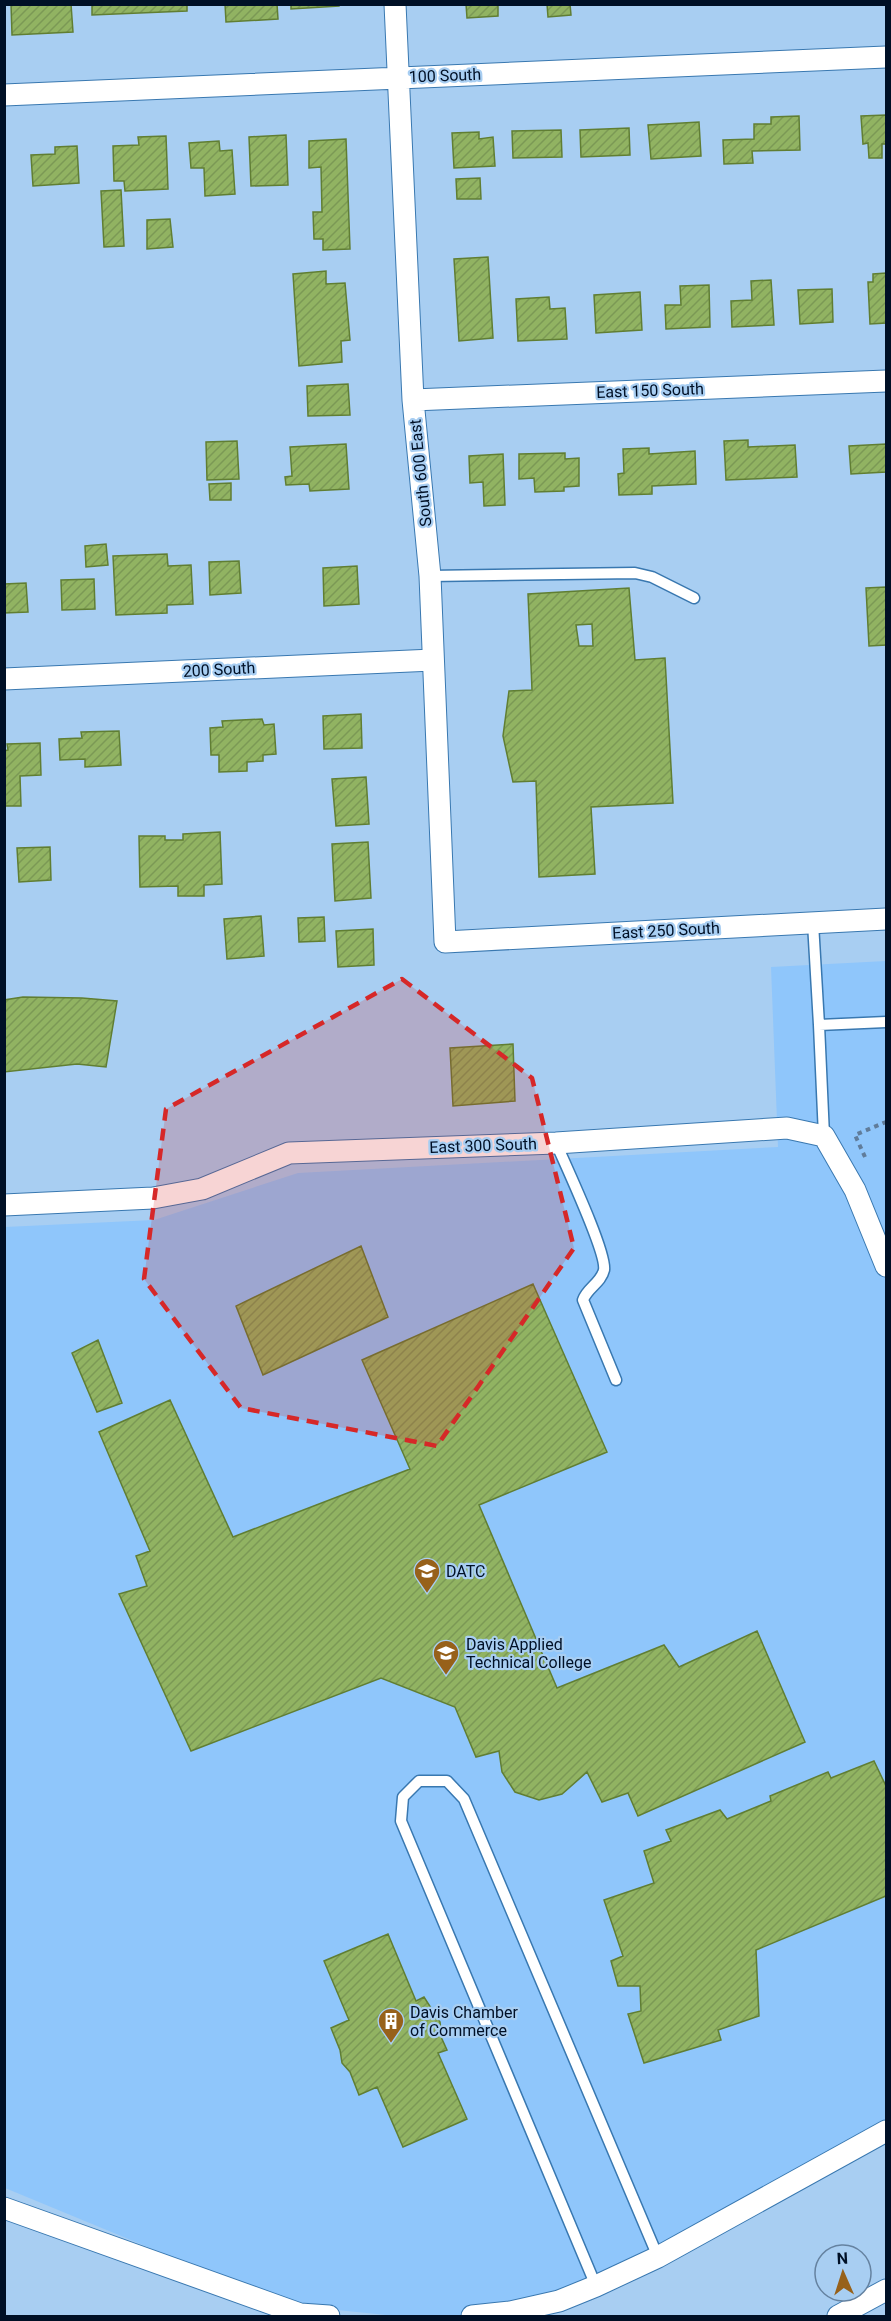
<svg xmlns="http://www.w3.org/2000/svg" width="891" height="2321" font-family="Roboto,sans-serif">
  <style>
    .built { fill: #8fc6fb }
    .building { fill: url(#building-hatch); stroke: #607e33; stroke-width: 1.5; fill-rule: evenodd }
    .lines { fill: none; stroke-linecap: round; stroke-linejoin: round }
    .lane-casing { stroke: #3978b0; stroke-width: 13 }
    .street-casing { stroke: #3978b0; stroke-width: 23 }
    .path { stroke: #607c9a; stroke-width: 4; stroke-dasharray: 4.5 4.5; stroke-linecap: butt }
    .lane { stroke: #fff; stroke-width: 10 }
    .street { stroke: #fff; stroke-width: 21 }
    .marked { fill: #d62828; fill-opacity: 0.2; stroke: #d62828; stroke-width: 4.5; stroke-dasharray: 12 8; stroke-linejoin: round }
    .labels { text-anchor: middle; stroke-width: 4.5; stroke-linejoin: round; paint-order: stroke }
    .street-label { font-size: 16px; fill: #001026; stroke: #a8cef2 }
    .poi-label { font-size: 16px; fill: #001026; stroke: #a8cef2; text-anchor: start }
  </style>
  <defs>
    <pattern id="building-hatch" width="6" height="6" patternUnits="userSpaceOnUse" patternTransform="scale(1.5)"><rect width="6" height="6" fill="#91b362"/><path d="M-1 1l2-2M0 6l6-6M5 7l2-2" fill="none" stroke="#7b9955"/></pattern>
  </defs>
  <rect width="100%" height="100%" fill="#a8cef2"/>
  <path class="built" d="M 886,961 L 886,2125 L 616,2276 L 510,2312 L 449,2316 L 396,2316 L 288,2305 L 5,2188 L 5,1227 L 154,1220 L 298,1173 L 778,1147 L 771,967 Z"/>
  <path class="building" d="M 11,4 L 71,4 L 73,32 L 12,35 Z
    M 92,4 L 187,4 L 187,11 L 92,15 Z
    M 225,4 L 277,4 L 278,19 L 226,22 Z
    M 291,4 L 339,4 L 339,6 L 291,9 Z
    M 466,4 L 498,4 L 498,16 L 467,18 Z
    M 547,4 L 570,4 L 571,15 L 548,17 Z
    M 886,115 L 886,144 L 882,144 L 882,158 L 869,158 L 868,143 L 863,144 L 861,116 Z
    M 799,116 L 800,150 L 752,151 L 753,163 L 724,164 L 723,140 L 754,139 L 754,124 L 771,124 L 771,117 Z
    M 699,122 L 701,156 L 651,159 L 648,125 Z
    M 629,128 L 630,155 L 581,157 L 580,130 Z
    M 561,130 L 562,157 L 513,158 L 512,131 Z
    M 479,132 L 479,139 L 493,137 L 495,166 L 454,168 L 452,133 Z
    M 286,135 L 288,185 L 251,186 L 249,137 Z
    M 166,136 L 168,189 L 125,191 L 124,181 L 114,181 L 113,146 L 139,145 L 138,137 Z
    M 346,139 L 350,249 L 323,250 L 323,239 L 314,239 L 313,212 L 322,212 L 321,167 L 309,168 L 309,141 Z
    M 219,141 L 220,151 L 232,150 L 235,194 L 205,196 L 204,168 L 191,168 L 189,143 Z
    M 77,146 L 79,183 L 33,186 L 31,155 L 55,154 L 55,147 Z
    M 480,178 L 481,199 L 457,199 L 456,179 Z
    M 121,190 L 124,246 L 104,247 L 101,191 Z
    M 170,219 L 173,247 L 147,249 L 147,220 Z
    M 488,257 L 493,338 L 459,341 L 454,259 Z
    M 326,271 L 326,284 L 345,283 L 350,340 L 341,341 L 342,362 L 299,366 L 293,274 Z
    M 886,273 L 886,323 L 870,324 L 868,282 L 873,282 L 873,274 Z
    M 771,280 L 774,325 L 732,327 L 731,301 L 752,300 L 751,281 Z
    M 709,285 L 710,327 L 666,329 L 665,305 L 681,305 L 680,286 Z
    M 832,289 L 833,322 L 800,324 L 798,290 Z
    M 640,292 L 642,330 L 596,333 L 594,295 Z
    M 549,297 L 550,309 L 565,308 L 567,339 L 518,341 L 516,299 Z
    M 348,384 L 350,415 L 308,416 L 307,386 Z
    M 748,440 L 748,447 L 795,445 L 797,477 L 726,480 L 724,441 Z
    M 237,441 L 239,479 L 207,480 L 206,442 Z
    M 346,444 L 349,489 L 310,491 L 309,484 L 286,485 L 285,477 L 292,476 L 290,447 Z
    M 886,444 L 886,472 L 851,474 L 849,446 Z
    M 649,448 L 649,454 L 695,451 L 696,484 L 652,486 L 652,494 L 619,495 L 618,474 L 624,473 L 623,449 Z
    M 565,453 L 565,459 L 579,458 L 579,486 L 564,487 L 564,491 L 535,492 L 534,478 L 519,479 L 519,454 Z
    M 503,454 L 505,505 L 484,506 L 483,482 L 470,483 L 469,456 Z
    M 231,483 L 231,500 L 210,500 L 209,484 Z
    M 106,544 L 108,565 L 86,567 L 85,546 Z
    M 167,554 L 168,566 L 191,565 L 193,604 L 167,605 L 167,613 L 116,615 L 113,556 Z
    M 239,561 L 241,593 L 210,595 L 209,562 Z
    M 357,566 L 359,604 L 324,606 L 323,568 Z
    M 94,579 L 95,609 L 62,610 L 61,580 Z
    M 26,583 L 28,612 L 4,613 L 4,584 Z
    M 886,587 L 886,645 L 869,646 L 866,588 Z
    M 629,588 L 635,660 L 665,658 L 673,803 L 591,807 L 595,874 L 539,877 L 536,781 L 513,782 L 503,736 L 509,691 L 532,690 L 528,594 ZM 592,624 L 593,646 L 579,646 L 576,625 Z
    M 361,714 L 362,748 L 324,749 L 323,716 Z
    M 262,719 L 264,725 L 274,724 L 276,754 L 263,755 L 263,761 L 247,762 L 247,771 L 219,772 L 219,755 L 211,755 L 210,728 L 223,727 L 222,721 Z
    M 119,731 L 121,765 L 85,767 L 85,759 L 60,760 L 59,739 L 82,738 L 81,732 Z
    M 40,743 L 41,775 L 20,776 L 21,806 L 4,806 L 4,751 L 8,750 L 7,744 Z
    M 366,777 L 369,824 L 336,826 L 332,779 Z
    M 220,832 L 222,884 L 204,885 L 204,896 L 178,896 L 178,886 L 140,887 L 139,836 L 165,836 L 165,840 L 183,840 L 183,834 Z
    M 368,842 L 371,898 L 335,901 L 332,844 Z
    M 50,847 L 51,880 L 19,882 L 17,848 Z
    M 261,916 L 264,956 L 227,959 L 224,919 Z
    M 324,917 L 325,941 L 299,942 L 298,918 Z
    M 373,929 L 374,965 L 338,967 L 336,931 Z
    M 23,997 L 82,998 L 117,1001 L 106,1067 L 77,1064 L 4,1072 L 4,1000 Z
    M 513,1044 L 515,1101 L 453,1106 L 450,1048 Z
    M 361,1246 L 388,1317 L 263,1375 L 236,1306 Z
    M 533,1284 L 607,1452 L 479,1505 L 557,1688 L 664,1645 L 679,1667 L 757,1631 L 805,1742 L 638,1816 L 628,1793 L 602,1802 L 587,1772 L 562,1794 L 539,1800 L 515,1792 L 502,1772 L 499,1751 L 476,1757 L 455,1707 L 381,1678 L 191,1751 L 119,1594 L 147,1586 L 136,1556 L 150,1551 L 99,1432 L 170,1400 L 233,1537 L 410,1469 L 362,1360 Z
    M 98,1340 L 122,1403 L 97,1412 L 72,1353 Z
    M 874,1761 L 886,1786 L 886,1896 L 756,1950 L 759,2016 L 718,2030 L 721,2040 L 644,2063 L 628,2014 L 641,2011 L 640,1986 L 618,1986 L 611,1961 L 623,1956 L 604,1900 L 654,1883 L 644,1851 L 671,1841 L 666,1830 L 720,1810 L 727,1819 L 771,1801 L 770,1796 L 828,1772 L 831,1778 Z
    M 388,1934 L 416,2001 L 424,1997 L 440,2022 L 442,2039 L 447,2050 L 438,2053 L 467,2119 L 403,2147 L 377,2087 L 359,2095 L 350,2072 L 342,2063 L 340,2050 L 331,2028 L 349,2020 L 324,1961 Z"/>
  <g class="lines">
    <g class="lane-casing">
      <path id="lane" d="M 430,576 L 635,573 L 652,577 L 694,598
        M 813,923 L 819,1025
        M 824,1136 L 819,1025 L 886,1022
        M 556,1143 C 565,1164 607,1253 604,1270 C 601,1283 587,1288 583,1300 L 616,1380
        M 596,2286 L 401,1821 L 403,1797 L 419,1781 L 447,1781 L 464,1799 L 658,2257"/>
    </g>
    <g class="street-casing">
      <path id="street" d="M 395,4 L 413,400 L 430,576 L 445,942 L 886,919
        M 4,95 L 886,57
        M 413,400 L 886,381
        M 4,679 L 433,660
        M 4,1205 L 153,1198 L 202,1189 L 289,1153 L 556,1143 L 787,1128 L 824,1136 L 855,1190 L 886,1266
        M 4,2208 L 300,2314 L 329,2316
        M 472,2316 L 510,2312 L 559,2301 L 596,2286 L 658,2257 L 886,2131
        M 838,2316 L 886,2290"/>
    </g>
    <path class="path" d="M 865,1157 L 855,1135 L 886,1122"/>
    <use href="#lane" class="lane"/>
    <use href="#street" class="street"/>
  </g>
  <path class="marked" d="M 402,979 L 532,1078 L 574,1248 L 437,1446 L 241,1408 L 144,1279 L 166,1109 Z"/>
  <defs>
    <g id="university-pin" transform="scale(1.35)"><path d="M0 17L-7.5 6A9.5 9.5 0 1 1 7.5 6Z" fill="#97611a" stroke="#a8cef2"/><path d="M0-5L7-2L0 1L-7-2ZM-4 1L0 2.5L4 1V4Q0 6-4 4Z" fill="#fff"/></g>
    <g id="building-pin" transform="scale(1.35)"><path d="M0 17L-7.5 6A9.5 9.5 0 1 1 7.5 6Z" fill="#97611a" stroke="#a8cef2"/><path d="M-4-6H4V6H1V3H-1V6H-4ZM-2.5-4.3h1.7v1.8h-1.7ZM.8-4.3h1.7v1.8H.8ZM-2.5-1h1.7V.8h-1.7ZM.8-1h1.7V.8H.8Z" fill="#fff"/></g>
  </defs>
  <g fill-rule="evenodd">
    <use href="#university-pin" x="427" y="1571"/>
    <use href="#university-pin" x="446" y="1653"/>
    <use href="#building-pin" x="391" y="2021"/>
  </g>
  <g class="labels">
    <g class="street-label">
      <text transform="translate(445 75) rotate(-2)" y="6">100 South</text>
      <text transform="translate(650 390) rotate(-2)" y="6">East 150 South</text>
      <text transform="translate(420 473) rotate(-96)" y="6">South 600 East</text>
      <text transform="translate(219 669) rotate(-3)" y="6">200 South</text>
      <text transform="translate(666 930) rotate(-3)" y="6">East 250 South</text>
      <text transform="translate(483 1145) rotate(-2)" y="6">East 300 South</text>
    </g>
    <g class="poi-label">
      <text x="446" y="1577">DATC</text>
      <text x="466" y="1650">Davis Applied<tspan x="466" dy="18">Technical College</tspan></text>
      <text x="410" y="2018">Davis Chamber<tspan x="410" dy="18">of Commerce</tspan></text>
    </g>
  </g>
  <rect width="891" height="2321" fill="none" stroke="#001026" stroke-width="12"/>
  <g transform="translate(843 2273) rotate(357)"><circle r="28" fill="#a8cef2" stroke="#6582a0" stroke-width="1.5"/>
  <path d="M0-4.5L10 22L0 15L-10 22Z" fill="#97611a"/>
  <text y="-9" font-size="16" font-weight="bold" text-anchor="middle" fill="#001026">N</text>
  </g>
</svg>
